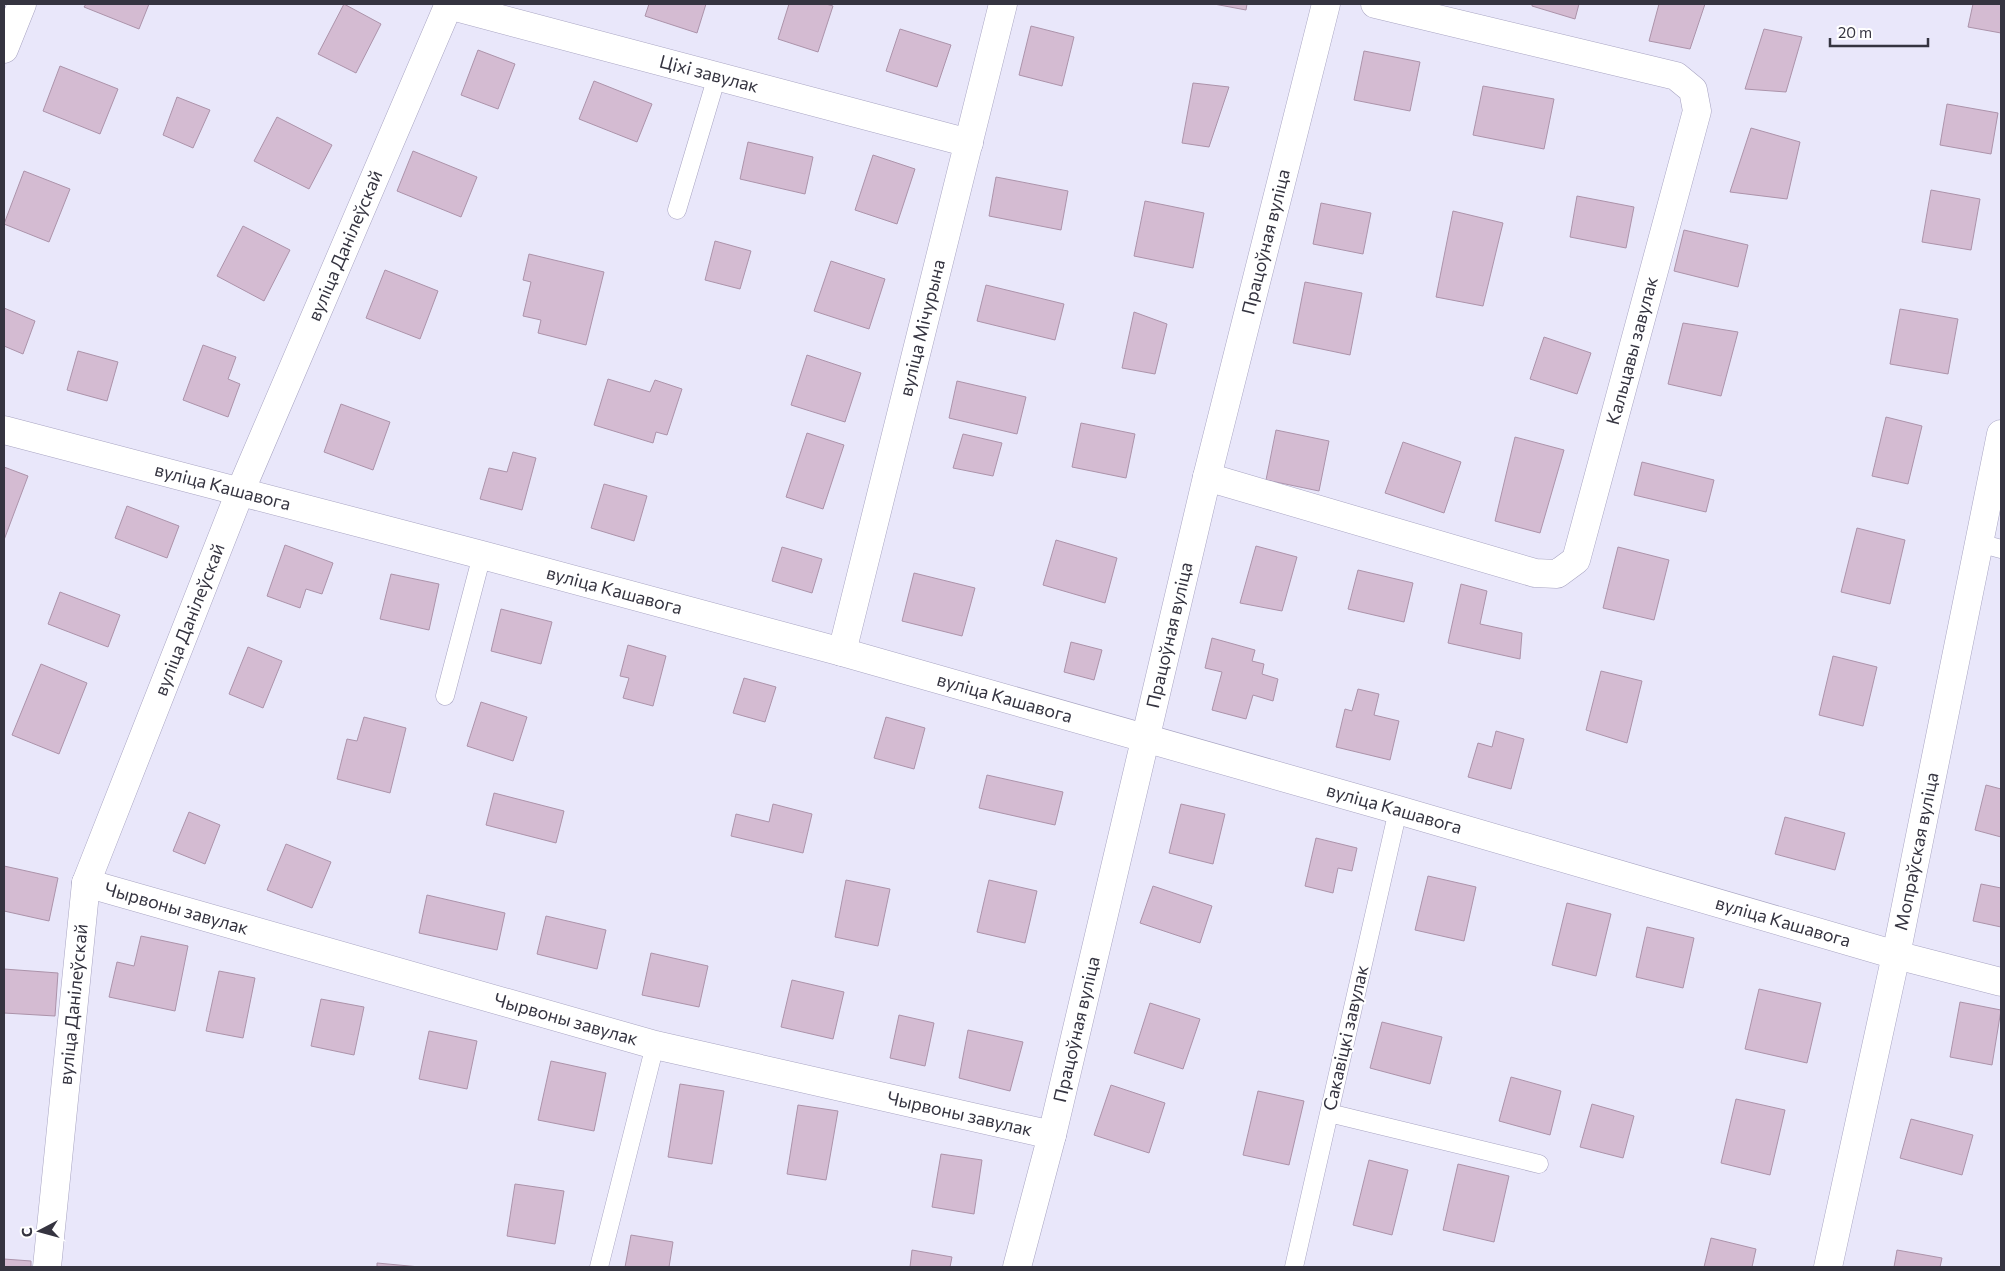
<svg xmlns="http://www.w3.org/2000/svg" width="2005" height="1271" font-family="Commissioner,sans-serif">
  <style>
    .building { fill: #d4bbd2; stroke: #ac93aa }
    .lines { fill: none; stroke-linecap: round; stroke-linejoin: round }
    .lane-casing { stroke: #a8a4c2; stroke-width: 19 }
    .street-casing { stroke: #a8a4c2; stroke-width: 29 }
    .secondary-casing { stroke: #a8a4c2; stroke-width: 29 }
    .lane { stroke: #fff; stroke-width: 18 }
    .street { stroke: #fff; stroke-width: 28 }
    .secondary { stroke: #fff; stroke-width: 28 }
    .labels { text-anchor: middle; stroke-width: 4; stroke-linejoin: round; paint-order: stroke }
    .street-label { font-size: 18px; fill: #353440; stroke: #fff }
  </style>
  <rect width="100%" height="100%" fill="#e9e7fa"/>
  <path class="building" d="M 86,4 L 149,4 L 139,29 L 84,7 Z
    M 344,4 L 381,24 L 356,73 L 318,54 Z
    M 649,4 L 706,4 L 697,33 L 645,16 Z
    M 789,4 L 826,4 L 833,6 L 818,52 L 778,39 Z
    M 1214,4 L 1247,4 L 1246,10 Z
    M 1532,4 L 1579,4 L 1575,19 L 1532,6 Z
    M 1659,4 L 1705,4 L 1690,49 L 1649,41 Z
    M 1973,4 L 2001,4 L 2001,33 L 1968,27 Z
    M 1031,26 L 1074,37 L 1062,86 L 1019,75 Z
    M 900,29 L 951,45 L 937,87 L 886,71 Z
    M 1764,29 L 1802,37 L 1786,92 L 1745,89 Z
    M 478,50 L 515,64 L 498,109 L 461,95 Z
    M 1364,51 L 1420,62 L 1410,111 L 1354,100 Z
    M 60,66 L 118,89 L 100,134 L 43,111 Z
    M 594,81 L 652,104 L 637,142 L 579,119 Z
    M 1193,83 L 1229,87 L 1209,147 L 1182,143 Z
    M 1483,86 L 1554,99 L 1544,149 L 1473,135 Z
    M 177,97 L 210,110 L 193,148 L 163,135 Z
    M 1947,104 L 1998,113 L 1991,154 L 1940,145 Z
    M 277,117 L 332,145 L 309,189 L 254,161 Z
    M 1751,128 L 1800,142 L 1787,199 L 1730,192 Z
    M 748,142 L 813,157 L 805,194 L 740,179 Z
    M 413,151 L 477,177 L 461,217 L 397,191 Z
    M 873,155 L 915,169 L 897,224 L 855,210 Z
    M 24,171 L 70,189 L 49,242 L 4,224 Z
    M 996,177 L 1068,191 L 1061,230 L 989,216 Z
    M 1931,190 L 1980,199 L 1971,250 L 1922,242 Z
    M 1577,196 L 1634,207 L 1626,248 L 1570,237 Z
    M 1145,201 L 1204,213 L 1193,268 L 1134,256 Z
    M 1321,203 L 1371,213 L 1363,254 L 1313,244 Z
    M 1453,211 L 1503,223 L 1483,306 L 1436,297 Z
    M 243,226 L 290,250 L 264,301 L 217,276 Z
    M 1684,230 L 1748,245 L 1738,287 L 1674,271 Z
    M 715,241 L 751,251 L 740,289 L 705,280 Z
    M 529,254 L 604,272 L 586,345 L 538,333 L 541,320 L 523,316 L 531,282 L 523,280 Z
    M 831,261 L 885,279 L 869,329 L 814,311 Z
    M 385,270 L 438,291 L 420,339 L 366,318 Z
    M 1305,282 L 1362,293 L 1350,355 L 1293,343 Z
    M 986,285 L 1064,304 L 1055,340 L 977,321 Z
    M 4,308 L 35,321 L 23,354 L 4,346 Z
    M 1900,309 L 1958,319 L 1948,374 L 1890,364 Z
    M 1134,312 L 1167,324 L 1155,374 L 1122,368 Z
    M 1683,323 L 1738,332 L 1721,396 L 1668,384 Z
    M 1544,337 L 1591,353 L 1577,394 L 1530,379 Z
    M 203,345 L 236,357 L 228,379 L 240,384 L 228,417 L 183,400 Z
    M 78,351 L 118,362 L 107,401 L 67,390 Z
    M 807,355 L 861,373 L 845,422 L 791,405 Z
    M 608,379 L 650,392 L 655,380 L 682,389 L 667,435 L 656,432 L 653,443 L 594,425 Z
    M 957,381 L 1026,397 L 1017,434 L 949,418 Z
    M 341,404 L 390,422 L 373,470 L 324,452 Z
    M 1886,417 L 1922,426 L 1908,484 L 1872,476 Z
    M 1081,423 L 1135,434 L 1126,478 L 1072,467 Z
    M 1276,430 L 1329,441 L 1319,491 L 1266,480 Z
    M 807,433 L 844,445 L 823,509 L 786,497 Z
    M 963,434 L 1002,443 L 993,476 L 953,468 Z
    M 1515,437 L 1564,450 L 1540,533 L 1495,521 Z
    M 1403,442 L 1461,462 L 1444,513 L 1385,493 Z
    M 513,452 L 536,458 L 522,510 L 480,499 L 489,468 L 507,472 Z
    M 1642,462 L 1714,480 L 1706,512 L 1634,495 Z
    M 4,467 L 28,476 L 4,540 Z
    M 604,484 L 647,496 L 634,541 L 591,528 Z
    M 127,506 L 179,526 L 167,558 L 115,538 Z
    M 1857,528 L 1905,540 L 1890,604 L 1841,592 Z
    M 1056,540 L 1117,558 L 1105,603 L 1043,585 Z
    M 285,545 L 333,563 L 322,594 L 306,589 L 300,608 L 267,596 Z
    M 1256,546 L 1297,557 L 1282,611 L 1240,603 Z
    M 782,547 L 822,559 L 812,593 L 772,581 Z
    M 1618,547 L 1669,560 L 1654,620 L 1603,608 Z
    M 1358,570 L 1413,583 L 1404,622 L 1348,609 Z
    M 914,573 L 975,588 L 962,636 L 902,621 Z
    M 391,574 L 439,584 L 429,630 L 380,619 Z
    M 1461,584 L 1487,591 L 1480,624 L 1522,633 L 1520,659 L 1448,643 Z
    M 60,592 L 120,615 L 108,647 L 48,624 Z
    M 501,609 L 552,622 L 541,664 L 491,651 Z
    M 1212,638 L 1255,650 L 1252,661 L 1264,664 L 1262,674 L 1278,679 L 1273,701 L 1253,695 L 1246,719 L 1212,710 L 1222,672 L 1205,668 Z
    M 1071,642 L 1102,650 L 1094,680 L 1064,672 Z
    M 628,645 L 666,656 L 653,706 L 623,698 L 629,678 L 620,676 Z
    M 248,647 L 282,661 L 263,708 L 229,694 Z
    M 1833,656 L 1877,667 L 1863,726 L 1819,715 Z
    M 41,664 L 87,683 L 59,754 L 12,735 Z
    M 1601,671 L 1642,681 L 1627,743 L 1586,730 Z
    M 744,678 L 776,687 L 765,722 L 733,713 Z
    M 1358,689 L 1379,694 L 1374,715 L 1399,721 L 1390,760 L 1336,747 L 1345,709 L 1352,711 Z
    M 481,702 L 527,717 L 513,761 L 467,746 Z
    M 364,717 L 406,728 L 390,793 L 337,779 L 347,739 L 357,741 Z
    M 886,717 L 925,728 L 914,769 L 874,758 Z
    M 1496,731 L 1524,739 L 1511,789 L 1468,777 L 1478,743 L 1492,747 Z
    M 987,775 L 1063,792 L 1055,825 L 979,808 Z
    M 1986,785 L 2001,789 L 2001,837 L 1975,830 Z
    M 494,793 L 564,811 L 556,843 L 486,825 Z
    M 773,804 L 812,814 L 803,853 L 731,836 L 736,814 L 769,822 Z
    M 1181,804 L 1225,814 L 1213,864 L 1169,853 Z
    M 189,812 L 220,825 L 205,864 L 173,851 Z
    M 1785,817 L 1845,833 L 1835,870 L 1775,854 Z
    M 1316,838 L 1357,848 L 1352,871 L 1338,868 L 1333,893 L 1305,886 Z
    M 286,844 L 331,862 L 312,908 L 267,890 Z
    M 4,866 L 58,878 L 49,921 L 4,911 Z
    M 1428,876 L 1476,887 L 1464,941 L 1415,930 Z
    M 846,880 L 890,889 L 878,946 L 835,937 Z
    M 989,880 L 1037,891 L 1025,943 L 977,932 Z
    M 1981,884 L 2001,888 L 2001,927 L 1973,921 Z
    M 1153,886 L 1212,906 L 1200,943 L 1140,923 Z
    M 427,895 L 505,913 L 497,950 L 419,933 Z
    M 1567,903 L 1611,914 L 1596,976 L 1552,965 Z
    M 546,916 L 606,930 L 597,969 L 537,954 Z
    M 1647,927 L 1694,938 L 1683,988 L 1636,977 Z
    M 141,936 L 188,946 L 175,1011 L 109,997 L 117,962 L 134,966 Z
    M 651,953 L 708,966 L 699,1007 L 642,995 Z
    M 4,969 L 58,973 L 55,1016 L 4,1013 Z
    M 219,971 L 255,978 L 243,1038 L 206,1031 Z
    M 792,980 L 844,992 L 833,1039 L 781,1027 Z
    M 1759,989 L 1821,1003 L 1807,1063 L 1745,1049 Z
    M 321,999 L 364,1007 L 354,1055 L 311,1046 Z
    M 1960,1002 L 2001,1010 L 1992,1065 L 1950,1057 Z
    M 1150,1003 L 1200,1019 L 1183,1069 L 1134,1053 Z
    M 899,1015 L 934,1023 L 925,1066 L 890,1058 Z
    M 1382,1022 L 1442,1037 L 1430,1084 L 1370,1068 Z
    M 968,1030 L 1023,1042 L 1010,1091 L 959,1078 Z
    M 429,1031 L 477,1041 L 467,1089 L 419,1079 Z
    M 551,1061 L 606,1073 L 594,1131 L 538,1120 Z
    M 1511,1077 L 1561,1091 L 1550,1135 L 1499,1121 Z
    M 680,1084 L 724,1091 L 712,1164 L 668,1157 Z
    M 1111,1085 L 1165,1103 L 1149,1153 L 1094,1135 Z
    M 1258,1091 L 1304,1101 L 1289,1165 L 1243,1155 Z
    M 1736,1099 L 1785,1110 L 1770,1175 L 1721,1163 Z
    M 1592,1104 L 1634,1116 L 1623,1158 L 1580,1147 Z
    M 798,1105 L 838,1111 L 826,1180 L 787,1174 Z
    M 1911,1119 L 1973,1135 L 1962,1175 L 1900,1158 Z
    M 941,1154 L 982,1160 L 974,1214 L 932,1207 Z
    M 1369,1160 L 1408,1170 L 1392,1235 L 1353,1225 Z
    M 1458,1164 L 1509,1176 L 1494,1242 L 1443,1230 Z
    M 515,1184 L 564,1191 L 555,1244 L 507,1236 Z
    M 631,1235 L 673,1242 L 669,1267 L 625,1267 Z
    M 1711,1238 L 1756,1249 L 1752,1267 L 1704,1267 Z
    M 912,1250 L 952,1257 L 950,1267 L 910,1267 Z
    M 1897,1250 L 1942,1258 L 1940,1267 L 1894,1267 Z
    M 4,1259 L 31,1261 L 31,1267 L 4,1267 Z
    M 377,1263 L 420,1267 L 377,1267 Z"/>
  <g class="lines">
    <g class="lane-casing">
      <path id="lane" d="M 677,210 L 717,76
        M 1979,543 L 2001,549
        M 445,696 L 482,555
        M 1329,1113 L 1539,1164
        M 599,1267 L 655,1045
        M 1294,1267 L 1398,810"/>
    </g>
    <g class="street-casing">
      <g id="street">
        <path id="s1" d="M 448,5 L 969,143"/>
        <path d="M 4,49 L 22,4"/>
        <path id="s2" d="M 4,430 L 482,555 L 842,652 L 1398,810 L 1896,955 L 2001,982"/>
        <path id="s3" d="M 1207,477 L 1535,573 L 1557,574 L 1576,560 L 1697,111 L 1693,90 L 1676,76 L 1375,4"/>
        <path id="s4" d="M 842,652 L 1003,4"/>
        <path id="s5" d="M 86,883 L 655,1045 L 1052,1135"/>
        <path id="s6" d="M 47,1267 L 86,883 L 240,492 L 449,4"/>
        <path id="s7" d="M 1828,1267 L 1896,955 L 2001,434"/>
      </g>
    </g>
    <g class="secondary-casing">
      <g id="secondary">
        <path id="s8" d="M 1017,1267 L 1052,1135 L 1207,477 L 1326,4"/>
      </g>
    </g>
    <use href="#lane" class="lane"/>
    <use href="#street" class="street"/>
    <use href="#secondary" class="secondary"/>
  </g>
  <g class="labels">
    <g class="street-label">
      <text dy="6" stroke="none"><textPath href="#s1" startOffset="270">Ціхі завулак</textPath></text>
      <text dy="6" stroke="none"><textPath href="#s8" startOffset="1055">Працоўная вуліца</textPath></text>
      <text dy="6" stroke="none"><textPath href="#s6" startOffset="1074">вуліца Данілеўскай</textPath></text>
      <text dy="6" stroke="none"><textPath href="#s4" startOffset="334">вуліца Мічурына</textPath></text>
      <text dy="6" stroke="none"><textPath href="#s3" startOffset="604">Кальцавы завулак</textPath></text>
      <text dy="6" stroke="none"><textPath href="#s2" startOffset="226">вуліца Кашавога</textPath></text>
      <text dy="6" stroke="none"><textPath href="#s2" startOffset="631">вуліца Кашавога</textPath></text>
      <text dy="6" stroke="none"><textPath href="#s6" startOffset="669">вуліца Данілеўскай</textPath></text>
      <text dy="6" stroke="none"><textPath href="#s8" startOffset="650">Працоўная вуліца</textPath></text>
      <text dy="6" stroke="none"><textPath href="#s2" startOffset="1036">вуліца Кашавога</textPath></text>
      <text dy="6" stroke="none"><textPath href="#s2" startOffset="1441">вуліца Кашавога</textPath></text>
      <text dy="6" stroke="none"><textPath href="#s7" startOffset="425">Мопраўская вуліца</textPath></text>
      <text dy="6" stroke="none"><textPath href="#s5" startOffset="94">Чырвоны завулак</textPath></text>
      <text dy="6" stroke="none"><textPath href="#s2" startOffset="1846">вуліца Кашавога</textPath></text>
      <text dy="6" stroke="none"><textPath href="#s6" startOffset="264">вуліца Данілеўскай</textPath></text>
      <text dy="6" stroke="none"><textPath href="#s5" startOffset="499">Чырвоны завулак</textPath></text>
      <text dy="6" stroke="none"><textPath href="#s8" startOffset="245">Працоўная вуліца</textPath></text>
      <text transform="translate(1346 1038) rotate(-77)" y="6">Сакавіцкі завулак</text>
      <text dy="6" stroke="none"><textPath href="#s5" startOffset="904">Чырвоны завулак</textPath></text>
    </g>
  </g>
  <rect width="2005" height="1271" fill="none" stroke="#353440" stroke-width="10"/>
  <g transform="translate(40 1231) rotate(264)" stroke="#ffffff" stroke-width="4" paint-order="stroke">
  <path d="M0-4L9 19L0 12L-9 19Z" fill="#353440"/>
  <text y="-8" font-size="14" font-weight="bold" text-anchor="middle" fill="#353440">С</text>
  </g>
  <path d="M1830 38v8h98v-8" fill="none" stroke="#353440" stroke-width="2.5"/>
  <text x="1838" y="38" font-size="15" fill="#353440" stroke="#ffffff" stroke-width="4" paint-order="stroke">20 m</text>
</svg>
